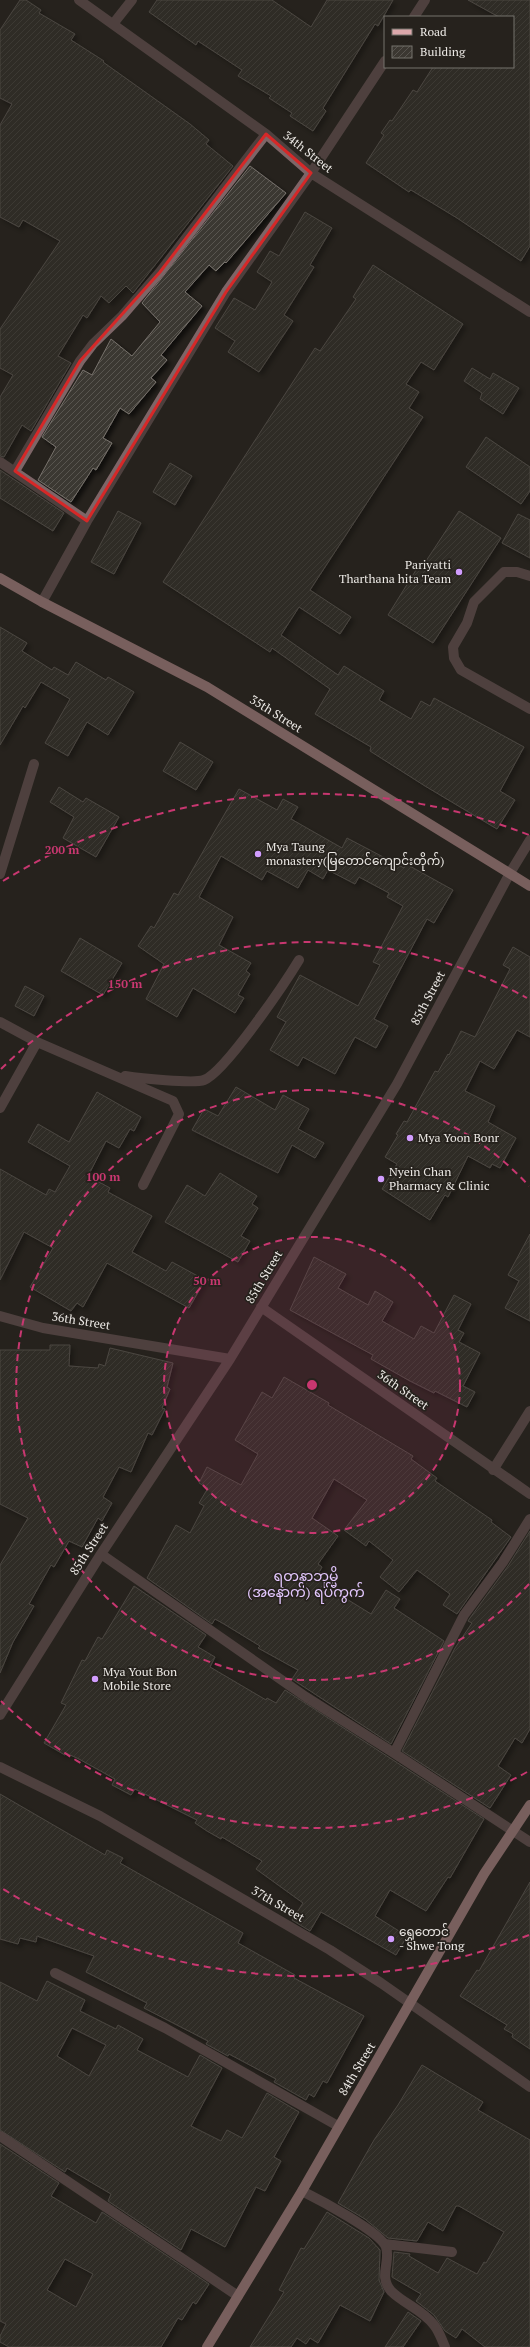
<svg xmlns="http://www.w3.org/2000/svg" width="530" height="2347" font-family="'PT Serif','Noto Sans Myanmar',serif">
  <style>
    .building { fill: url(#building-hatch); stroke: #77726c; fill-rule: evenodd; filter: url(#shadow) }
    .lines { fill: none; stroke-linecap: round; stroke-linejoin: round }
    .minor { stroke: #7e6567; stroke-width: 10 }
    .major { stroke: #dca8ab; stroke-width: 10 }
    .marked { fill: none; stroke: #d62828; stroke-width: 3; stroke-linejoin: round }
    .ring { fill: none; stroke: #c83770; stroke-width: 2; stroke-dasharray: 7 5 }
    .poi-dot { fill: #d19dfe; stroke: #26221d; stroke-width: 1.5 }
    .labels { text-anchor: middle; stroke-width: 3.5; stroke-linejoin: round; paint-order: stroke }
    .street-label { font-size: 12px; fill: #ece9e5; stroke: #26221d }
    .poi-label { font-size: 12px; fill: #ece9e5; stroke: #26221d; text-anchor: start }
    .quarter-label { font-size: 14px; fill: #e4c8ff; stroke: #26221d }
    .centre { fill: #c83770; stroke: #26221d; stroke-width: 2 }
    .ring-label { font-size: 12px; text-anchor: middle; font-weight: bold; fill: #c83770; stroke: #26221d; stroke-width: 3.5; stroke-linejoin: round; paint-order: stroke }
  </style>
  <defs>
    <pattern id="building-hatch" width="6" height="6" patternUnits="userSpaceOnUse"><rect width="6" height="6" fill="#3b3731"/><path d="M-1 1l2-2M0 6l6-6M5 7l2-2" fill="none" stroke="#58544f"/></pattern>
    <filter id="shadow"><feDropShadow dx="3.5" dy="3.5" stdDeviation="2" flood-color="#0009"/></filter>
  </defs>
  <rect width="100%" height="100%" fill="#26221d"/>
  <path class="building" d="M 20,0 L 26,0 L 41,10 L 39,13 L 75,34 L 71,40 L 104,61 L 103,62 L 190,124 L 209,140 L 206,144 L 233,166 L 133,293 L 126,286 L 109,303 L 101,296 L 87,318 L 83,315 L 58,356 L 71,363 L 31,431 L 22,425 L 4,457 L 0,456 L 0,397 L 13,375 L 0,368 L 0,329 L 60,241 L 23,220 L 19,227 L 0,217 L 0,125 L 12,104 L 0,98 L 0,30 Z
    M 157,0 L 272,0 L 311,27 L 327,0 L 393,0 L 378,26 L 375,24 L 323,108 L 326,111 L 313,131 L 290,116 L 292,113 L 269,98 L 271,96 L 238,76 L 242,70 L 198,41 L 196,45 L 149,12 Z
    M 468,0 L 530,0 L 530,246 L 521,261 L 457,218 L 411,190 L 409,192 L 366,163 L 384,135 L 381,133 L 390,120 L 392,121 L 413,90 L 417,92 L 433,67 L 513,67 L 513,17 L 499,17 Z
    M 250,166 L 286,193 L 226,263 L 225,262 L 216,271 L 209,265 L 185,292 L 202,306 L 161,355 L 167,360 L 151,378 L 156,382 L 129,414 L 120,408 L 103,438 L 112,443 L 96,470 L 93,468 L 71,502 L 38,480 L 56,447 L 42,437 L 83,370 L 92,375 L 111,339 L 132,356 L 160,322 L 142,303 Z
    M 305,212 L 332,228 L 310,265 L 314,267 L 284,315 L 293,321 L 259,372 L 228,352 L 235,341 L 215,328 L 234,298 L 255,310 L 272,282 L 257,272 L 270,251 L 279,256 Z
    M 373,265 L 463,324 L 434,370 L 421,362 L 406,384 L 419,392 L 409,408 L 423,417 L 310,590 L 351,617 L 340,634 L 299,607 L 281,635 L 338,675 L 344,666 L 384,691 L 379,700 L 411,719 L 421,701 L 430,706 L 434,698 L 524,747 L 500,791 L 515,800 L 497,829 L 425,786 L 370,751 L 371,747 L 315,714 L 330,689 L 272,648 L 270,652 L 163,582 L 315,348 L 320,351 L 356,299 L 353,297 Z
    M 472,368 L 490,379 L 493,373 L 519,388 L 503,414 L 480,399 L 482,393 L 464,381 Z
    M 486,437 L 530,467 L 530,491 L 521,504 L 466,467 Z
    M 170,463 L 192,476 L 175,505 L 153,492 Z
    M 0,470 L 64,513 L 53,531 L 0,498 Z
    M 118,511 L 141,523 L 114,574 L 91,562 Z
    M 459,511 L 501,538 L 433,643 L 388,615 L 421,562 L 424,564 Z
    M 518,514 L 530,520 L 530,558 L 502,543 Z
    M 0,627 L 27,643 L 22,651 L 52,670 L 54,667 L 68,675 L 76,662 L 106,680 L 108,677 L 134,692 L 108,735 L 87,722 L 68,756 L 45,743 L 70,699 L 41,682 L 25,708 L 23,706 L 0,745 Z
    M 180,742 L 213,762 L 196,790 L 163,771 Z
    M 59,787 L 83,802 L 86,798 L 119,817 L 96,857 L 63,838 L 74,817 L 50,802 Z
    M 239,789 L 277,810 L 283,799 L 298,807 L 291,819 L 342,848 L 347,838 L 404,868 L 406,864 L 453,890 L 434,923 L 427,919 L 374,1019 L 388,1026 L 376,1048 L 355,1037 L 335,1074 L 303,1057 L 298,1066 L 270,1050 L 286,1022 L 277,1017 L 300,975 L 358,1006 L 380,965 L 373,962 L 403,906 L 387,897 L 389,893 L 359,877 L 355,884 L 328,870 L 323,879 L 308,870 L 298,888 L 267,871 L 262,880 L 221,856 L 199,897 L 233,917 L 219,945 L 251,963 L 246,971 L 250,974 L 238,995 L 244,998 L 235,1013 L 193,988 L 177,1017 L 146,999 L 164,964 L 138,946 L 151,926 L 154,928 L 174,893 L 178,895 Z
    M 80,938 L 122,963 L 103,995 L 61,971 Z
    M 513,947 L 530,957 L 530,1037 L 517,1030 L 494,1069 L 480,1061 L 465,1091 L 495,1106 L 488,1122 L 516,1138 L 500,1168 L 492,1164 L 490,1168 L 468,1156 L 448,1197 L 445,1195 L 430,1220 L 382,1189 L 397,1164 L 385,1157 L 398,1135 L 396,1134 L 404,1121 L 407,1122 L 435,1071 L 438,1072 L 448,1054 L 449,1055 L 461,1031 L 475,1037 L 510,969 L 503,965 Z
    M 25,986 L 44,996 L 34,1016 L 15,1006 Z
    M 236,1087 L 275,1110 L 283,1095 L 309,1109 L 298,1129 L 324,1143 L 315,1158 L 292,1145 L 278,1173 L 192,1130 L 204,1109 L 218,1116 Z
    M 97,1092 L 141,1117 L 134,1131 L 130,1129 L 119,1148 L 106,1141 L 88,1176 L 110,1188 L 108,1192 L 152,1216 L 132,1252 L 166,1271 L 172,1262 L 205,1280 L 189,1308 L 107,1263 L 83,1307 L 77,1303 L 71,1311 L 30,1287 L 53,1248 L 24,1232 L 0,1280 L 0,1169 L 46,1195 L 49,1189 L 55,1192 L 70,1166 L 28,1142 L 38,1124 L 69,1142 Z
    M 220,1173 L 257,1196 L 252,1204 L 258,1208 L 241,1236 L 250,1241 L 238,1262 L 165,1222 L 187,1185 L 205,1196 Z
    M 530,1234 L 530,1321 L 505,1308 L 519,1281 L 508,1275 Z
    M 314,1257 L 346,1274 L 338,1288 L 368,1305 L 375,1291 L 393,1302 L 382,1321 L 414,1339 L 421,1326 L 434,1333 L 454,1295 L 471,1304 L 458,1330 L 464,1333 L 459,1342 L 480,1353 L 463,1386 L 475,1392 L 467,1407 L 435,1391 L 434,1393 L 410,1381 L 371,1359 L 373,1355 L 290,1310 Z
    M 50,1345 L 70,1345 L 69,1366 L 98,1368 L 99,1364 L 105,1366 L 110,1348 L 173,1363 L 167,1387 L 170,1389 L 162,1408 L 165,1409 L 152,1435 L 148,1433 L 131,1472 L 119,1467 L 103,1497 L 112,1503 L 102,1521 L 98,1518 L 82,1547 L 69,1541 L 54,1567 L 51,1565 L 29,1604 L 34,1606 L 13,1642 L 0,1673 L 0,1565 L 28,1518 L 0,1504 L 0,1350 L 50,1350 Z
    M 284,1377 L 329,1403 L 328,1405 L 413,1456 L 411,1459 L 437,1478 L 435,1481 L 492,1520 L 491,1522 L 511,1537 L 457,1614 L 443,1605 L 450,1594 L 417,1570 L 399,1592 L 380,1577 L 393,1560 L 369,1541 L 366,1546 L 344,1530 L 367,1500 L 334,1479 L 312,1518 L 338,1536 L 318,1564 L 322,1567 L 317,1576 L 348,1594 L 345,1598 L 371,1614 L 386,1590 L 400,1599 L 394,1608 L 444,1641 L 391,1744 L 292,1679 L 298,1670 L 258,1648 L 260,1646 L 224,1624 L 215,1619 L 212,1624 L 147,1578 L 176,1525 L 190,1533 L 204,1506 L 199,1503 L 208,1488 L 199,1483 L 207,1467 L 241,1485 L 258,1454 L 235,1440 L 262,1392 L 272,1398 Z
    M 530,1531 L 530,1729 L 522,1743 L 515,1738 L 498,1766 L 511,1775 L 490,1808 L 402,1751 L 455,1648 L 472,1623 L 468,1621 L 470,1618 L 508,1566 Z
    M 134,1586 L 206,1635 L 198,1647 L 215,1657 L 210,1667 L 266,1700 L 267,1698 L 276,1703 L 285,1690 L 484,1819 L 450,1878 L 448,1877 L 426,1911 L 390,1890 L 375,1916 L 407,1936 L 396,1955 L 321,1912 L 310,1931 L 292,1920 L 303,1903 L 256,1869 L 262,1861 L 222,1837 L 221,1839 L 207,1831 L 195,1823 L 197,1820 L 135,1789 L 131,1795 L 112,1785 L 115,1779 L 79,1759 L 66,1753 L 65,1755 L 44,1743 L 66,1705 L 61,1703 L 82,1660 L 85,1661 L 98,1637 L 102,1639 Z
    M 0,1794 L 105,1855 L 107,1850 L 123,1858 L 120,1863 L 243,1933 L 238,1943 L 295,1975 L 294,1978 L 364,2016 L 327,2083 L 323,2081 L 314,2097 L 309,2094 L 306,2100 L 274,2082 L 276,2079 L 229,2054 L 228,2056 L 206,2044 L 208,2041 L 144,2008 L 147,2003 L 86,1972 L 94,1956 L 37,1936 L 36,1942 L 20,1938 L 18,1944 L 0,1939 Z
    M 530,1882 L 530,2049 L 512,2037 L 513,2034 L 504,2029 L 507,2025 L 460,1996 L 477,1970 L 479,1971 Z
    M 47,1981 L 85,2000 L 80,2011 L 116,2029 L 118,2025 L 143,2039 L 137,2050 L 188,2077 L 200,2055 L 222,2068 L 191,2126 L 221,2141 L 227,2130 L 242,2138 L 267,2093 L 299,2112 L 274,2157 L 281,2161 L 265,2191 L 256,2187 L 225,2247 L 191,2229 L 181,2250 L 108,2201 L 111,2194 L 67,2168 L 65,2172 L 0,2130 L 0,1982 L 37,2001 ZM 72,2028 L 106,2045 L 89,2076 L 57,2056 Z
    M 422,2065 L 483,2102 L 478,2110 L 530,2140 L 530,2347 L 485,2347 L 462,2329 L 456,2338 L 445,2331 L 434,2315 L 416,2301 L 421,2294 L 392,2277 L 394,2252 L 410,2254 L 409,2256 L 438,2273 L 447,2258 L 477,2274 L 484,2262 L 486,2263 L 504,2232 L 459,2206 L 456,2206 L 443,2231 L 428,2222 L 417,2241 L 388,2238 L 365,2219 L 338,2203 L 374,2140 L 398,2105 Z
    M 0,2144 L 59,2183 L 51,2196 L 96,2223 L 102,2212 L 209,2284 L 196,2304 L 193,2302 L 182,2320 L 178,2318 L 161,2347 L 9,2347 L 0,2342 L 0,2336 L 6,2324 L 0,2321 ZM 65,2259 L 93,2274 L 76,2307 L 47,2290 Z
    M 327,2212 L 369,2238 L 380,2250 L 379,2280 L 384,2292 L 370,2321 L 340,2305 L 318,2343 L 310,2338 L 306,2344 L 297,2338 L 291,2347 L 250,2347 L 284,2292 L 279,2290 L 301,2248 L 304,2249 Z
    M 408,2312 L 421,2321 L 403,2347 L 385,2347 Z"/>
  <g class="lines">
    <path class="minor" d="M 79,0 L 266,134 L 311,173 L 530,312
      M 414,17 L 425,0
      M 113,24 L 132,0
      M 0,462 L 87,521
      M 15,471 L 80,361 L 93,344 L 122,316 L 160,272 L 266,134
      M 530,576 L 517,572 L 504,572 L 474,602 L 467,623 L 453,647 L 454,658 L 461,670 L 530,709
      M 42,602 L 87,521 L 226,292 L 311,173 L 385,61
      M 0,874 L 34,764
      M 0,1022 L 37,1042 L 173,1101 L 179,1114 L 143,1185
      M 125,1076 C 138,1078 194,1084 204,1080 C 225,1072 285,983 299,960
      M 0,1108 L 37,1042
      M 261,1307 L 530,1494
      M 0,1316 L 43,1328 L 230,1359
      M 493,1470 L 530,1411
      M 101,1554 L 306,1697 L 394,1753 L 464,1615 L 503,1562 L 530,1519
      M 0,1715 L 101,1554 L 230,1359 L 397,1084 L 510,873 L 530,840
      M 394,1753 L 530,1842
      M 0,1767 L 100,1816 L 330,1950 L 381,1983 L 530,2087
      M 55,1973 L 165,2028 L 338,2126
      M 0,2136 L 238,2296
      M 302,2191 C 318,2199 381,2232 386,2247 C 391,2262 378,2276 391,2291 C 404,2304 423,2310 434,2325 C 439,2331 442,2340 445,2347
      M 385,2244 L 452,2252"/>
    <path class="major" d="M 0,578 L 42,602 L 207,687 L 530,886
      M 207,2347 L 302,2191 L 484,1874 L 530,1805"/>
  </g>
  <path d="M0 0H530V2347H0ZM 266,134 L 311,173 L 226,292 L 87,521 L 15,471 L 80,361 L 160,272 Z" fill="#26221d" fill-opacity=".55" fill-rule="evenodd"/>
  <path class="marked" d="M 266,134 L 311,173 L 226,292 L 87,521 L 15,471 L 80,361 L 160,272 Z"/>
  <circle cx="312" cy="1385" r="148" fill="#c83770" fill-opacity=".12"/>
  <g class="ring">
    <circle cx="312" cy="1385" r="148"/>
    <path d="M529 1584A295 295 0 1 1 529 1186"/>
    <path d="M527 1772A443 443 0 0 1 1 1701M1 1069A443 443 0 0 1 527 998"/>
    <path d="M529 1935A591 591 0 0 1 3 1889M3 881A591 591 0 0 1 529 835"/>
  </g>
  <g class="poi-dot">
    <circle cx="459" cy="572" r="4"/>
    <circle cx="258" cy="854" r="4"/>
    <circle cx="410" cy="1138" r="4"/>
    <circle cx="381" cy="1179" r="4"/>
    <circle cx="95" cy="1679" r="4"/>
    <circle cx="391" cy="1939" r="4"/>
  </g>
  <g class="labels">
    <g class="street-label">
      <text transform="translate(308 152) rotate(38)" y="4">34th Street</text>
      <text transform="translate(276 714) rotate(32)" y="4">35th Street</text>
      <text transform="translate(428 998) rotate(-62)" y="4">85th Street</text>
      <text transform="translate(264 1277) rotate(-59)" y="4">85th Street</text>
      <text transform="translate(81 1321) rotate(9)" y="4">36th Street</text>
      <text transform="translate(403 1390) rotate(35)" y="4">36th Street</text>
      <text transform="translate(89 1549) rotate(-57)" y="4">85th Street</text>
      <text transform="translate(278 1904) rotate(30)" y="4">37th Street</text>
      <text transform="translate(357 2069) rotate(-59)" y="4">84th Street</text>
    </g>
    <g class="poi-label">
      <text x="451" y="569" text-anchor="end">Pariyatti<tspan x="451" dy="14">Tharthana hita Team</tspan></text>
      <text x="266" y="851">Mya Taung<tspan x="266" dy="14">monastery(မြတောင်ကျောင်းတိုက်)</tspan></text>
      <text x="418" y="1142">Mya Yoon Bonr</text>
      <text x="389" y="1176">Nyein Chan<tspan x="389" dy="14">Pharmacy &amp; Clinic</tspan></text>
      <text x="103" y="1676">Mya Yout Bon<tspan x="103" dy="14">Mobile Store</tspan></text>
      <text x="399" y="1936">ရွှေတောင်<tspan x="399" dy="14">- Shwe Tong</tspan></text>
    </g>
    <g class="quarter-label">
      <text x="306" y="1581">ရတနာဘုမ္မိ<tspan x="306" dy="16">(အနောက်) ရပ်ကွက်</tspan></text>
    </g>
  </g>
  <circle cx="312" cy="1385" r="6" class="centre"/>
  <g class="ring-label">
    <text x="62" y="854">200 m</text>
    <text x="125" y="988">150 m</text>
    <text x="103" y="1181">100 m</text>
    <text x="207" y="1285">50 m</text>
  </g>
  <rect x="384" y="16" width="130" height="52" fill="#26221d" stroke="#75726d"/>
  <rect x="392" y="29" width="20" height="6" fill="#dca8ab" stroke="#75726d"/>
  <text x="420" y="36" font-size="12" fill="#ece9e5">Road</text>
  <rect x="392" y="46" width="20" height="12" fill="url(#building-hatch)" stroke="#75726d"/>
  <text x="420" y="56" font-size="12" fill="#ece9e5">Building</text>
</svg>
